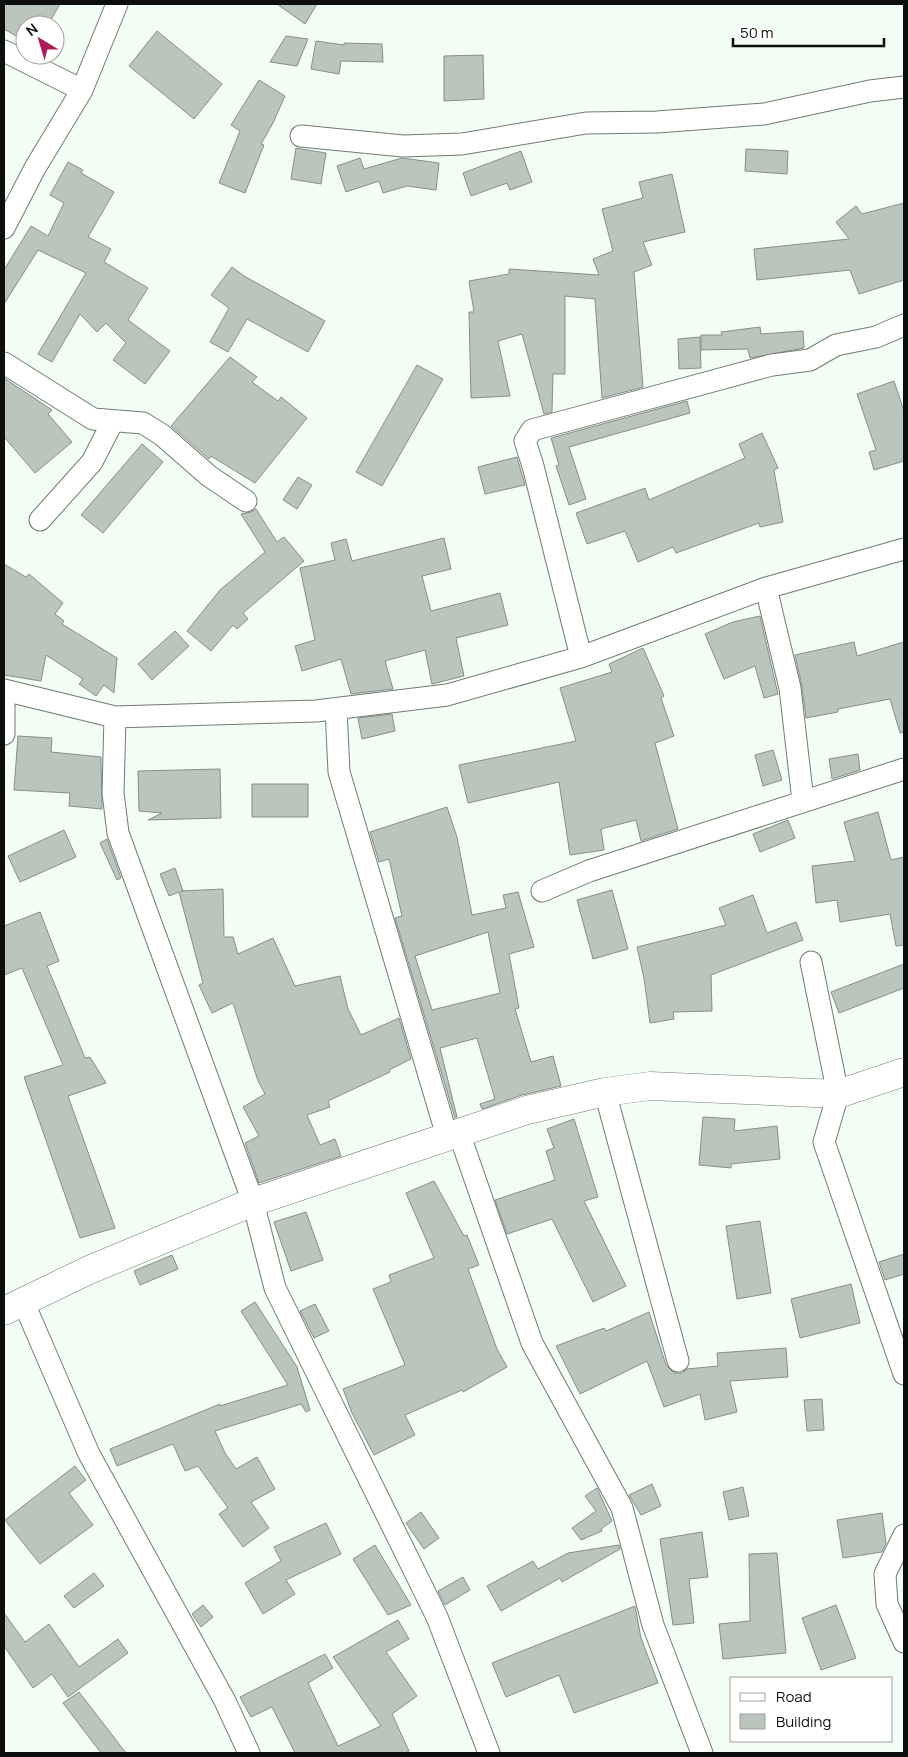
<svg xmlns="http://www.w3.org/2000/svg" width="908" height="1757" font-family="Manrope,sans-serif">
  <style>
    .building { fill: #bac5bd; stroke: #858f87; fill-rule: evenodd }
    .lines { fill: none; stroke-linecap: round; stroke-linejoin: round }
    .street-casing { stroke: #717a73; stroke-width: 23 }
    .secondary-casing { stroke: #717a73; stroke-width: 29 }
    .street { stroke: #fff; stroke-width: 21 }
    .secondary { stroke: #fff; stroke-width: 28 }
  </style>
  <rect width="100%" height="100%" fill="#f2fdf4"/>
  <path class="building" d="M 4,4 L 60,4 L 48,25 L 25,25 L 25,41 L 4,29 Z
    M 277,4 L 317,4 L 305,24 Z
    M 157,31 L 222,84 L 194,119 L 129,66 Z
    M 286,36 L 308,39 L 297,66 L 270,62 Z
    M 316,41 L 344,45 L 344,43 L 382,44 L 383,62 L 341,61 L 339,74 L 311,69 Z
    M 483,55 L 484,99 L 444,101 L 444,56 Z
    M 259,80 L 285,96 L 273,123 L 261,144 L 264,145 L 245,193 L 219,183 L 240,131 L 231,125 Z
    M 296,148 L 326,153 L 321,184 L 291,179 Z
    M 746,149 L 788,151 L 787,174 L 745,171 Z
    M 521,151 L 532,182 L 510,190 L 507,183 L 471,196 L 463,173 Z
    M 360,158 L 364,169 L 402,158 L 439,163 L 436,190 L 407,186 L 383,193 L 379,181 L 346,192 L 337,166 Z
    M 68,162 L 83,170 L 81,173 L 114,192 L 88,237 L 111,249 L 104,262 L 148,288 L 128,320 L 170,351 L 145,384 L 113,360 L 126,343 L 106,323 L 97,332 L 80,314 L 52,362 L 38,354 L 86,273 L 38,250 L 4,304 L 4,270 L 31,226 L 48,236 L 64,203 L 50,195 Z
    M 672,174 L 685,232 L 643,242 L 652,265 L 634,272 L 643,387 L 602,398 L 595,299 L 565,296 L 565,374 L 553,374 L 552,412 L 544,414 L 522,334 L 498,341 L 510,396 L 471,398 L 469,312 L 474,312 L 469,281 L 509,274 L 509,269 L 599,275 L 593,259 L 613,251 L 602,209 L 643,198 L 639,182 Z
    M 904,203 L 904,280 L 859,294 L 850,270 L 757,280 L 754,249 L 849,239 L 836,222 L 856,206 L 862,214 Z
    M 232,267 L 244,276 L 325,321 L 308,352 L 247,319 L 228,352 L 210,342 L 229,308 L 211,295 Z
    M 760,327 L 761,334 L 803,331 L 804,348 L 750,358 L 748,349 L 701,350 L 701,335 L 722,335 L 721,332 Z
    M 700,337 L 701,368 L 679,369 L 678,339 Z
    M 230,357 L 257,377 L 252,382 L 278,401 L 281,397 L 307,418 L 255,483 L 211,456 L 209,459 L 171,426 Z
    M 417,365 L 443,379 L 382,486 L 356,472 Z
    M 4,378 L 52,410 L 48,414 L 72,442 L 35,473 L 4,437 Z
    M 894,381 L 904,411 L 904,461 L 874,470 L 869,452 L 876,450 L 857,394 Z
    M 687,401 L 690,413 L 569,447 L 586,499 L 569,505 L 556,466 L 559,465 L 551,438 Z
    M 762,433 L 778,468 L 774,470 L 783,522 L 760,527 L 759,523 L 676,553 L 673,547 L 638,562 L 625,531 L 587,544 L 576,513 L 645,488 L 649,500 L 745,458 L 739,444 Z
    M 142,444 L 163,462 L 103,533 L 81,515 Z
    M 517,457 L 525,485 L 485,494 L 478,467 Z
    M 298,477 L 312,485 L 297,509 L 283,500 Z
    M 256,509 L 277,542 L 284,537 L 304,561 L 243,613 L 248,619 L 237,629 L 233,625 L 211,651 L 187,631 L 220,590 L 265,552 L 241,514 L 251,512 Z
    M 444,538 L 451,569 L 422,576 L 431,611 L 500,593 L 508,625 L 456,638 L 464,676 L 432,684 L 425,650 L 385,661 L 393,689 L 351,694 L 341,659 L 302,671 L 295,646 L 315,640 L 300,568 L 335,560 L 331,543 L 346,539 L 352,561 Z
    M 4,564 L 26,577 L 29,574 L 63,603 L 55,614 L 64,621 L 62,624 L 117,658 L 114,693 L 104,685 L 96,696 L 79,684 L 83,679 L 46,655 L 41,681 L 4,675 Z
    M 760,616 L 778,694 L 764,698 L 755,666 L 724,679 L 705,634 L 733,622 Z
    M 175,631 L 189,646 L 152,680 L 138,664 Z
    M 854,642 L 857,656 L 904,642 L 904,732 L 900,733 L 890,699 L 838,709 L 838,712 L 806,718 L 802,686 L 795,655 Z
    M 643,648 L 664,696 L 661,698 L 674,736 L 655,743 L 678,829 L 641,841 L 636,820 L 601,829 L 604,850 L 570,855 L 559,782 L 468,803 L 459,765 L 576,741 L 560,688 L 612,672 L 609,664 Z
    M 392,714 L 395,731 L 362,739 L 358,718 Z
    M 18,736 L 52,738 L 51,752 L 101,757 L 102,809 L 69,806 L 70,793 L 14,790 Z
    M 773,750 L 782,780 L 763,786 L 755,755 Z
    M 858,754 L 860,770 L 832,779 L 829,759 Z
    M 220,769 L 221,818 L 148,820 L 162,813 L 139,811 L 138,771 Z
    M 252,784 L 308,784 L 308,817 L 252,817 Z
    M 447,807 L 457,837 L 472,915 L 506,908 L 503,895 L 518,892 L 534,947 L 509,954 L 519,1008 L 515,1009 L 531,1062 L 553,1056 L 561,1086 L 522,1095 L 482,1109 L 480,1104 L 495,1099 L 477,1038 L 440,1048 L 457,1117 L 455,1118 L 395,918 L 402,916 L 389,859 L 379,862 L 370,832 ZM 488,932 L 500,993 L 432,1010 L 415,956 Z
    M 878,812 L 891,860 L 904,857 L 904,945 L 896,946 L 890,914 L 840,922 L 837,900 L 816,903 L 812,866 L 855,861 L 844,822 Z
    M 788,820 L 795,838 L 760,852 L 753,834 Z
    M 64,830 L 76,857 L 20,882 L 8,856 Z
    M 107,839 L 121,878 L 117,880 L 100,843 Z
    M 175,868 L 183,891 L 181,891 L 223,889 L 224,937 L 233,937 L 238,954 L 273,938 L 295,986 L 340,976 L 348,1009 L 361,1035 L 399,1018 L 411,1059 L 389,1070 L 390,1072 L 328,1101 L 330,1107 L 307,1115 L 320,1145 L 335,1139 L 341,1156 L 259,1183 L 245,1143 L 259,1136 L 243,1107 L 265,1094 L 258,1081 L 233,1003 L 212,1013 L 199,985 L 203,983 L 179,892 L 169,896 L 160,874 Z
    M 612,890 L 628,949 L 593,959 L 577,900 Z
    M 753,895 L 767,933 L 796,922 L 803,940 L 711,975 L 712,1011 L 673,1012 L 674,1019 L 650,1023 L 644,978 L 637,947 L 726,925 L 719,908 Z
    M 40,912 L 59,961 L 47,966 L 85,1058 L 90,1057 L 106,1083 L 68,1096 L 115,1228 L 80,1238 L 24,1077 L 63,1065 L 22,968 L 4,975 L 4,926 Z
    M 904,964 L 904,988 L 839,1013 L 831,992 Z
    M 703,1117 L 735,1119 L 734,1131 L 777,1126 L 780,1159 L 731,1164 L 731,1168 L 699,1165 Z
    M 574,1119 L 598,1197 L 584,1201 L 626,1286 L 593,1302 L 552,1219 L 507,1234 L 495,1200 L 555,1180 L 546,1151 L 554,1148 L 547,1129 Z
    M 434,1181 L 464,1236 L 467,1235 L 479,1265 L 468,1269 L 497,1349 L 507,1367 L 463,1392 L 462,1390 L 405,1415 L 415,1435 L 374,1455 L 352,1413 L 343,1389 L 405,1365 L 373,1289 L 391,1282 L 389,1275 L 434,1258 L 406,1193 Z
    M 306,1212 L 323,1260 L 291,1271 L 274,1222 Z
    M 760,1221 L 771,1293 L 737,1299 L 726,1226 Z
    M 904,1254 L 904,1274 L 885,1280 L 879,1262 Z
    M 172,1255 L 178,1269 L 140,1285 L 134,1271 Z
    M 851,1284 L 860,1323 L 800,1338 L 791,1299 Z
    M 255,1302 L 297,1367 L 310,1410 L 306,1412 L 301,1404 L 215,1431 L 225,1453 L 236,1469 L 257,1457 L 275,1489 L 251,1502 L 269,1528 L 243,1547 L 219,1514 L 228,1508 L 198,1466 L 185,1471 L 173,1444 L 117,1466 L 110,1449 L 220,1404 L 220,1406 L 288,1385 L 241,1311 Z
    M 315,1304 L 329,1331 L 314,1338 L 300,1311 Z
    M 649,1312 L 666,1365 L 674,1373 L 682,1373 L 687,1369 L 718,1366 L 717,1353 L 786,1348 L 788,1377 L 730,1381 L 737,1412 L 705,1420 L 700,1394 L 664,1407 L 647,1361 L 580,1394 L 556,1346 L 604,1328 L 606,1331 Z
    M 822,1399 L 824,1430 L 807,1431 L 804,1400 Z
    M 75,1466 L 86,1480 L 69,1493 L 93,1525 L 40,1564 L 5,1520 Z
    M 652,1484 L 661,1506 L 641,1515 L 629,1495 Z
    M 743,1487 L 749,1516 L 729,1520 L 723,1492 Z
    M 597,1488 L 612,1521 L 601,1529 L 602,1531 L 581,1540 L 572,1528 L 596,1511 L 585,1496 Z
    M 421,1512 L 439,1538 L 424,1549 L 406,1523 Z
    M 882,1513 L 886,1543 L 882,1552 L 843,1558 L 837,1520 Z
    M 326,1523 L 341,1554 L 286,1580 L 295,1594 L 263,1614 L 245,1583 L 281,1561 L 274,1547 Z
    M 702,1532 L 708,1577 L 689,1579 L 694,1623 L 673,1625 L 660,1539 Z
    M 375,1545 L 411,1605 L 388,1615 L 353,1559 Z
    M 619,1545 L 620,1549 L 562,1582 L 560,1578 L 501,1611 L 487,1586 L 533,1561 L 538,1569 L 568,1553 Z
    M 777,1553 L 786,1653 L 723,1659 L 719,1624 L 750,1621 L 749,1554 Z
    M 94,1573 L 104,1586 L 74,1608 L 64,1596 Z
    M 463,1577 L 470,1590 L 445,1605 L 438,1591 Z
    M 203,1605 L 213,1617 L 201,1627 L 192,1614 Z
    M 836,1605 L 856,1658 L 821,1670 L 802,1618 Z
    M 635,1606 L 641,1638 L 658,1683 L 574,1713 L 559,1675 L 506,1697 L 492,1663 Z
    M 4,1613 L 25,1642 L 49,1624 L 79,1667 L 118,1639 L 128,1653 L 68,1697 L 52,1674 L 33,1688 L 4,1646 Z
    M 398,1620 L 409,1639 L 386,1652 L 417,1696 L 392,1714 L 409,1751 L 405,1753 L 295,1753 L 272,1707 L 251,1717 L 240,1697 L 325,1654 L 333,1668 L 308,1683 L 338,1746 L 381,1726 L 333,1657 Z
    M 79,1692 L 126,1753 L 101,1753 L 63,1703 Z"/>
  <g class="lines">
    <g class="street-casing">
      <path id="street" d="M 4,51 L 82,90
        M 301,136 L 403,146 L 462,144 L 586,123 L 657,122 L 764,114 L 870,91 L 904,87
        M 4,228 L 35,168 L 82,90 L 117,4
        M 4,363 L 93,419 L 143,423 L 162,435 L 209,476 L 246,501
        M 40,520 L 92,462 L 113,421
        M 766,588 L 790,688 L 803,801
        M 581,657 L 533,466 L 525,441 L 532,430 L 772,365 L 810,360 L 836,345 L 876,337 L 904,325
        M 4,690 L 115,717 L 316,711 L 447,695 L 581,657 L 766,588 L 904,549
        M 336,709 L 339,772 L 447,1136
        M 115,717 L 113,793 L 118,833 L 253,1202 L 275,1288 L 437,1617 L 489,1753
        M 4,734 L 4,690
        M 542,891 L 589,871 L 904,769
        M 811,962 L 838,1094 L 824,1142 L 904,1374
        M 605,1092 L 678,1361
        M 459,1133 L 532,1343 L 622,1508 L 653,1625 L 702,1753
        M 23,1301 L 89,1454 L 225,1701 L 249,1753
        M 904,1535 L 885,1574 L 887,1604 L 904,1642"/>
    </g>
    <g class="secondary-casing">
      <path id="secondary" d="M 4,1311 L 89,1270 L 253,1202 L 527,1110 L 605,1092 L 650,1086 L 838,1094 L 904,1072"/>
    </g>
    <use href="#street" class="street"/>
    <use href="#secondary" class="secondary"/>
  </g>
  <rect width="908" height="1757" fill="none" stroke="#0c0f0d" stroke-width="10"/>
  <rect x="730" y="1677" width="162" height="65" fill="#ffffff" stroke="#9e9f9e"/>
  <rect x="740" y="1693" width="25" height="8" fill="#ffffff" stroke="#9e9f9e"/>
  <text x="776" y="1702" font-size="15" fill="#0c0f0d">Road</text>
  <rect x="740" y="1714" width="25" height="15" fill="#bac5bd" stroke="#9e9f9e"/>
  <text x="776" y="1727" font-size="15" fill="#0c0f0d">Building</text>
  <g transform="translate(40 40) rotate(322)"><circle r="24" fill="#ffffff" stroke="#9e9f9e"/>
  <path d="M0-4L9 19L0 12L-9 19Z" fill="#ac1d57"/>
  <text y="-8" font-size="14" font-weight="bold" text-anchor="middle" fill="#0c0f0d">N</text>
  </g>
  <path d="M733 38v8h151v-8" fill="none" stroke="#0c0f0d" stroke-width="2.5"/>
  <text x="740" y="38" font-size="15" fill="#0c0f0d" stroke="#ffffff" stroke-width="4" paint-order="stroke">50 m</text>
</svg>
